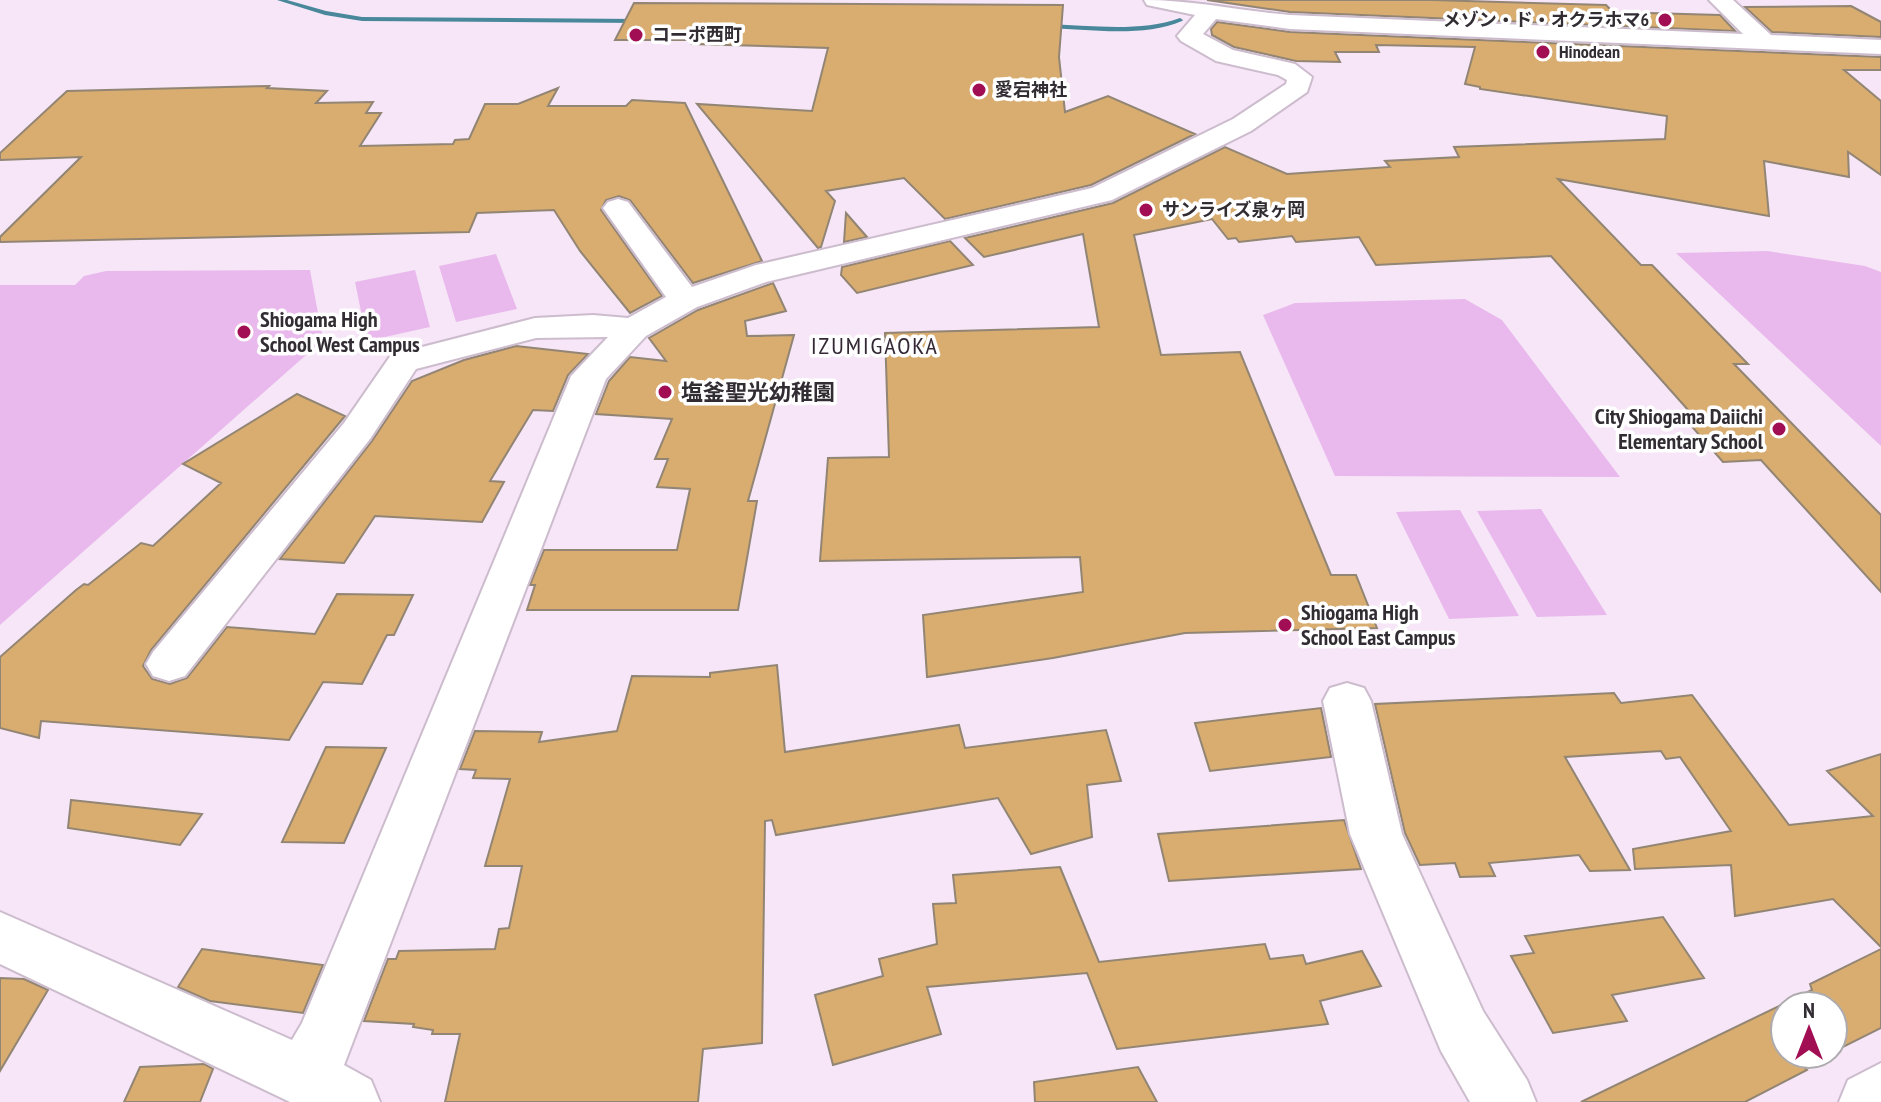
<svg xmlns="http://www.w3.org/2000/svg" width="1881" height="1102" font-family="'PT Sans Narrow','Noto Sans JP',sans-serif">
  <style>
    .green { fill: #e9b9ed }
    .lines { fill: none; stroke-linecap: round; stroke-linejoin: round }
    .stream { fill: #49879b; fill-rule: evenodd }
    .building { fill: #d9ac70; stroke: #928574; stroke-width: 2 }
    .minor-casing { stroke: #ccbccd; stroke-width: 4 }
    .minor { fill: #fff; fill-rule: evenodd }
    .poi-dot { fill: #a10e53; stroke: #fff; stroke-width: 3 }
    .labels { text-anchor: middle; stroke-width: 7; stroke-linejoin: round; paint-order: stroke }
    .far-poi-label { font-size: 18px; font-weight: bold; fill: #322c33; stroke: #fff; text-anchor: start }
    .poi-label { font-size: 22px; font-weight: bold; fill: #322c33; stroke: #fff; text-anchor: start }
    .neighbourhood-label { font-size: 24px; letter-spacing: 2px; fill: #342835; stroke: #fff }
  </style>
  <rect width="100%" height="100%" fill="#f6e6f7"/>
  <path class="green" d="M 1767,251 L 1865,266 L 1881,272 L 1881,446 L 1676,253 Z
    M 496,254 L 517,309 L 456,322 L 439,266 Z
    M 310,270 L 323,340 L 0,625 L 0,285 L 75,285 L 84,276 L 106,271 Z
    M 415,270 L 430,327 L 367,341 L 355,282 Z
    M 1465,299 L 1502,320 L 1620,477 L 1335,476 L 1263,315 L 1295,303 Z
    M 1541,509 L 1607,615 L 1537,617 L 1477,511 Z
    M 1460,510 L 1519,616 L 1449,619 L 1396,512 Z"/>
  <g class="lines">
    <path class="stream" d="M 277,0 L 287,0 L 326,11 L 362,17 L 639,19 L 642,21 L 639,23 L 362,21 L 325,15 Z
      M 1180,18 L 1183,20 L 1182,21 C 1143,38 1087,29 1045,28 L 1042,26 L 1045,24 C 1089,25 1138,33 1180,18 Z"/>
  </g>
  <path class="building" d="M 1207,0 L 1432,0 L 1606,5 L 1613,12 L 1720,15 L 1735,31 L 1290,12 Z
    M 634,3 L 1063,5 L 1059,57 L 1065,112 L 1108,96 L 1195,134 L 1091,185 L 945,219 L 904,178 L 826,191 L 835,201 L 821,247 L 818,248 L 697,104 L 812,111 L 828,48 L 693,44 L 698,40 L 615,40 Z
    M 1851,6 L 1881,22 L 1881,37 L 1772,32 L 1745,7 Z
    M 1217,22 L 1290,32 L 1881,57 L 1881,70 L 1844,70 L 1881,101 L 1881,175 L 1848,152 L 1849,177 L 1764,161 L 1769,216 L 1558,179 L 1641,265 L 1652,265 L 1748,364 L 1734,364 L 1881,515 L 1881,592 L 1761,460 L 1723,462 L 1687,421 L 1697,420 L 1551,256 L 1376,265 L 1359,237 L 1296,242 L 1292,236 L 1239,242 L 1236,238 L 1228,239 L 1212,219 L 1134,235 L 1161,355 L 1240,352 L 1331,575 L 1356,575 L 1377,628 L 1185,633 L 1053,658 L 927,677 L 923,615 L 1083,592 L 1080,557 L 820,561 L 828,458 L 889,457 L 885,333 L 1099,327 L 1083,234 L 984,257 L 965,238 L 1113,203 L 1225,147 L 1287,174 L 1390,167 L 1385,161 L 1459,157 L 1454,147 L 1665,139 L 1667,116 L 1480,89 L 1480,87 L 1465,84 L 1475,47 L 1376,45 L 1379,52 L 1335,52 L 1340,62 L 1296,61 L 1234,47 L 1212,35 L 1211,29 Z
    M 269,86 L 267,88 L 327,91 L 316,103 L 373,102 L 366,113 L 381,113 L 360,146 L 453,144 L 455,140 L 469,139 L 485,104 L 518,104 L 558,88 L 548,106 L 626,106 L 632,100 L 685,103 L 762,261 L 693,283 L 630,200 L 619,196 L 606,200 L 601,210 L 662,296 L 630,313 L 580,251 L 554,210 L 477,213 L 469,232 L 0,242 L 0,237 L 81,157 L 0,160 L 0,153 L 67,91 Z
    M 846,213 L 867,237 L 844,242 Z
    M 950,241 L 973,265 L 857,293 L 841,275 L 842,267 Z
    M 773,283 L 786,311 L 745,321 L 747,336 L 794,335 L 748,501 L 757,501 L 738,610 L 527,610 L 535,585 L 530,585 L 544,550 L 677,550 L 690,489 L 657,487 L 668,459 L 655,459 L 672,419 L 596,414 L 609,381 L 630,357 L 666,361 L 649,338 L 698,310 Z
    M 516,346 L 588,354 L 568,375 L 553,411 L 533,410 L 490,481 L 504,482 L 482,522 L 375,516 L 344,563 L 280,559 L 372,441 L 412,381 L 464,360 Z
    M 297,394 L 345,416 L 151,650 L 143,666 L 152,679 L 170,684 L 187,678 L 227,627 L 315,634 L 337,594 L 413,595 L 394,635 L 387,635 L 362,684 L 323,682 L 289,740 L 41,721 L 39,738 L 0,728 L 0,657 L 76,590 L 84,584 L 88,585 L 141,543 L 153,546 L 221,483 L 183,464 Z
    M 777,665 L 785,752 L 959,725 L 965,748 L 1106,730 L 1121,781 L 1087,785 L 1092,837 L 1031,854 L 998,798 L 776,835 L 772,820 L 765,821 L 762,1043 L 703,1049 L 698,1102 L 445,1102 L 460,1034 L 432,1034 L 433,1030 L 413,1027 L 414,1024 L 364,1021 L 388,959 L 396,959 L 399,951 L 495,949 L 499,929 L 509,928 L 522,866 L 485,866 L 510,779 L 473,778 L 476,770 L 460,769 L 475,731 L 542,732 L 539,742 L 617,731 L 632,676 L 710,677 L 710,673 Z
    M 1614,693 L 1621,703 L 1692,695 L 1789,825 L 1873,816 L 1827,771 L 1881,754 L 1881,947 L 1833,899 L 1735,916 L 1731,865 L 1635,869 L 1633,849 L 1731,831 L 1680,757 L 1666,759 L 1661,751 L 1565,757 L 1630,870 L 1590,871 L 1579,855 L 1489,863 L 1495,876 L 1460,877 L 1455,863 L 1420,865 L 1405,833 L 1375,704 Z
    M 1321,708 L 1331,757 L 1210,771 L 1195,723 Z
    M 326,747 L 386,748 L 344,843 L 282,842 Z
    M 71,800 L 202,814 L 180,845 L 68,828 Z
    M 1344,820 L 1361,869 L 1169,881 L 1158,834 Z
    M 1060,867 L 1099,962 L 1265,944 L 1270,959 L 1303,955 L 1306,964 L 1362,951 L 1381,986 L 1320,1001 L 1328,1024 L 1117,1049 L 1087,973 L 927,987 L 941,1034 L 833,1065 L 815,995 L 883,976 L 879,959 L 937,944 L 933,904 L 956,903 L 953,875 Z
    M 1663,917 L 1704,978 L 1612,995 L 1627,1021 L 1553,1033 L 1511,956 L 1534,953 L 1525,936 Z
    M 202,949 L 323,965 L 303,1013 L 210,1001 L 178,987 Z
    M 1881,949 L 1881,1028 L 1833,1052 L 1833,1006 L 1785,1006 L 1785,1054 L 1829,1054 L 1804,1067 L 1807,1070 L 1745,1102 L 1581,1102 L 1812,990 L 1810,984 Z
    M 0,978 L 24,979 L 48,990 L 0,1071 Z
    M 204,1064 L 213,1069 L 200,1102 L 124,1102 L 140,1067 Z
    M 1138,1067 L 1157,1102 L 1035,1102 L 1034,1082 Z"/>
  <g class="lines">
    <g class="minor-casing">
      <path id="minor" d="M 1144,0 C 1194,0 1241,11 1290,15 L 1743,34 L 1709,0 L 1733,0 L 1771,35 L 1881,40 L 1881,54 L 1290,29 L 1216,19 L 1203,34 L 1233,50 L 1295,64 L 1312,77 L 1307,92 L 1251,131 L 1112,200 L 766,282 L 697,307 L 646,336 L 606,379 L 344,1065 L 371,1080 L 380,1102 L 290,1102 L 0,964 L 0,912 L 292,1040 L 302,1023 L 571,376 L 608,337 L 536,338 L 416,369 L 370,439 L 185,676 L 169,681 L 153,676 L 146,664 L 153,652 L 344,423 L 391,355 L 535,318 L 593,315 L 628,318 L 666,297 L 603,208 L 608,202 L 618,199 L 628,202 L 692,287 L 756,265 L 1092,188 L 1233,119 L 1286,84 L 1287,80 L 1278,75 L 1216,61 L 1181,41 L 1177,36 L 1195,15 L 1147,5 Z
        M 1347,683 L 1364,688 L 1371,701 L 1402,834 L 1483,1011 L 1527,1080 L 1536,1102 L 1470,1102 L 1441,1051 L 1350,834 L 1323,701 L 1330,688 Z
        M 1881,1063 L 1881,1102 L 1839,1102 L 1848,1080 Z"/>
    </g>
    <use href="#minor" class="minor"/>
  </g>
  <g class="poi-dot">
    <circle cx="1665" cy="20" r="8"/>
    <circle cx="636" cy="35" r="8"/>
    <circle cx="1543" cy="52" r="8"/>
    <circle cx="979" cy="90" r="8"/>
    <circle cx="1146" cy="210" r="8"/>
    <circle cx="244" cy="332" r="8"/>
    <circle cx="665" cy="392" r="8"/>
    <circle cx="1779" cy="429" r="8"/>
    <circle cx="1285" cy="625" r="8"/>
  </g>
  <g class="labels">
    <g class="far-poi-label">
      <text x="1649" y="26" text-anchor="end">メゾン・ド・オクラホマ6</text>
      <text x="652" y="41">コーポ西町</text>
      <text x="1559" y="58">Hinodean</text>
      <text x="995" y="96">愛宕神社</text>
      <text x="1162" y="216">サンライズ泉ヶ岡</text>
    </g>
    <g class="poi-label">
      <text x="260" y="327">Shiogama High<tspan x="260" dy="25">School West Campus</tspan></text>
      <text x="681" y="400">塩釜聖光幼稚園</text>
      <text x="1763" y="424" text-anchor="end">City Shiogama Daiichi<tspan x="1763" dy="25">Elementary School</tspan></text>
      <text x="1301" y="620">Shiogama High<tspan x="1301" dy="25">School East Campus</tspan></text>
    </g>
    <g class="neighbourhood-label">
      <text x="875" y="354">IZUMIGAOKA</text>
    </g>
  </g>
  <g transform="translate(1809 1030)"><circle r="38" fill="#ffffff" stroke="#adabad" stroke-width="2"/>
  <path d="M0-6L14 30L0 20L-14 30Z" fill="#a10e53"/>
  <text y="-12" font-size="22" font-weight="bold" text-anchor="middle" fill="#322c33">N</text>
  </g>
</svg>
